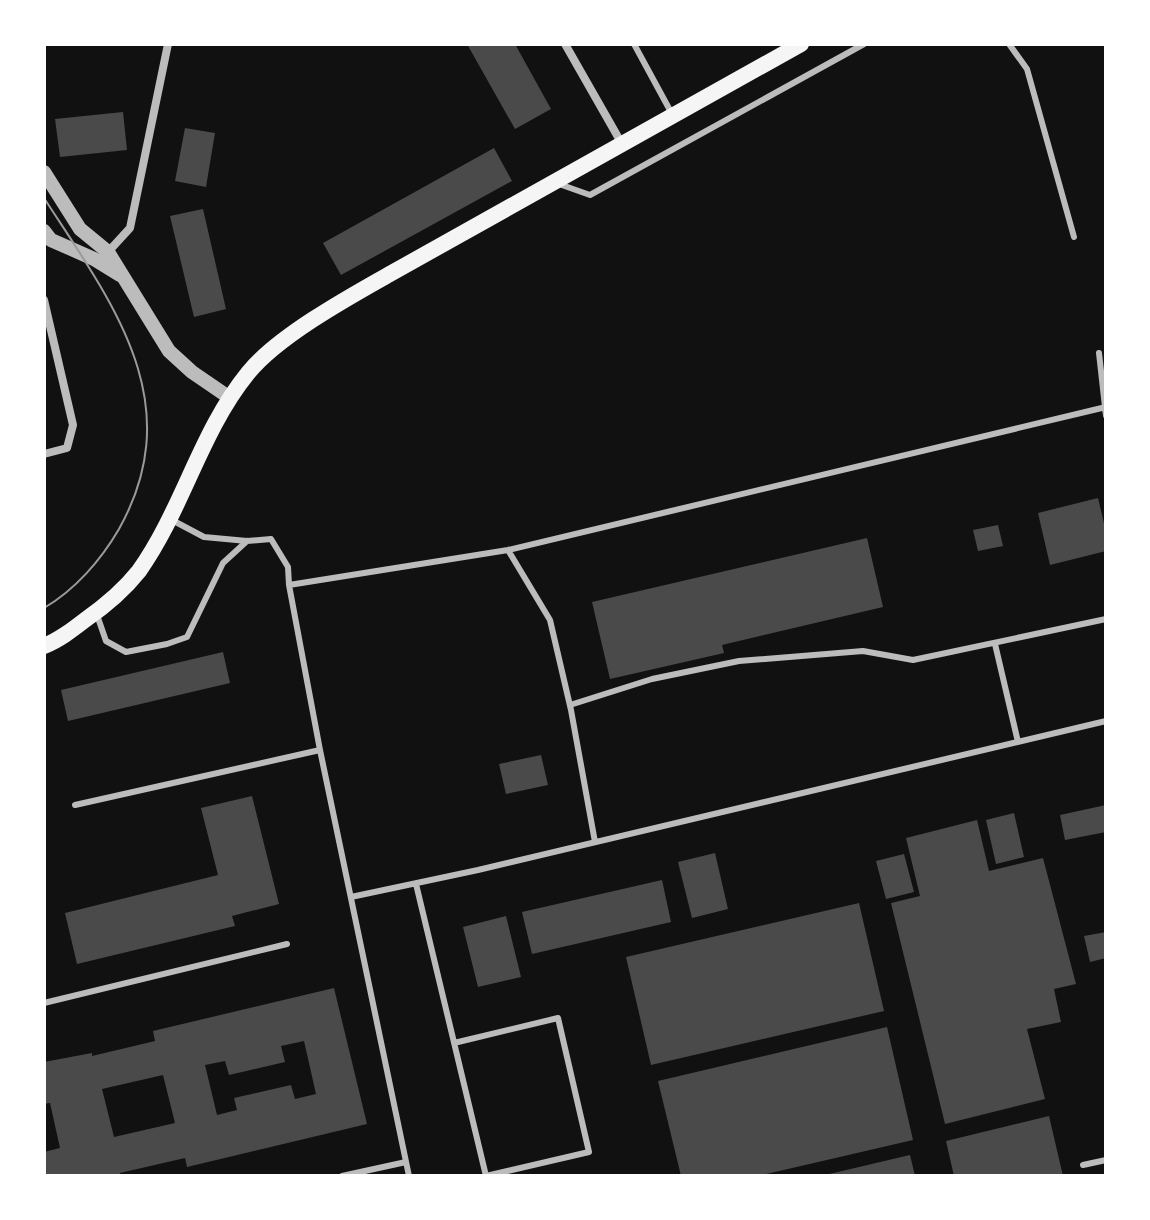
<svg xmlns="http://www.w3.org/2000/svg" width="1150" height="1220" font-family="Jost,sans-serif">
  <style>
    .building { fill: #4a4a4a; fill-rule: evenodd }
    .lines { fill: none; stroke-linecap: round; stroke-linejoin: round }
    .service { stroke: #bcbcbc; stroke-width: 6 }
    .minor { stroke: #bcbcbc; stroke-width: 8 }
    .tertiary { stroke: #bcbcbc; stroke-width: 14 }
    .secondary { stroke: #f5f5f5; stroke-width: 16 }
    .tram { stroke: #9a9a9a; stroke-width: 2 }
  </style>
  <rect width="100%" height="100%" fill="#111"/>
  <path class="building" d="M 467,44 L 515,44 L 551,109 L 515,129 Z
    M 123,112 L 127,150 L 60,157 L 55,119 Z
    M 185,128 L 215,133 L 206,187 L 175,181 Z
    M 494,148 L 512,181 L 341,275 L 323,243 Z
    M 203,209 L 226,309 L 194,317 L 170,216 Z
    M 1098,498 L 1106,532 L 1106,551 L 1050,565 L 1038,513 Z
    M 998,525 L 1003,546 L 978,551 L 973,530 Z
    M 867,538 L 883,607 L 722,645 L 724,653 L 610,679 L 592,602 Z
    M 223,652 L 230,683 L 68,721 L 61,690 Z
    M 541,755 L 548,785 L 506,794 L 499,764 Z
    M 252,796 L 279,904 L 232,916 L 235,926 L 77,964 L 65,913 L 218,875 L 201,808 Z
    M 1106,805 L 1106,832 L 1065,840 L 1060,815 Z
    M 1014,813 L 1024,857 L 996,864 L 986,820 Z
    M 977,820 L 989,871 L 1043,858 L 1076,984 L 1054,989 L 1061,1022 L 1027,1029 L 1045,1099 L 945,1124 L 891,903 L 920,896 L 906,838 Z
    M 715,853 L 728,909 L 692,918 L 678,862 Z
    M 904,854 L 914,892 L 886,899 L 876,861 Z
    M 662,880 L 671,922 L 532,954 L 522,912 Z
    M 859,903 L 884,1011 L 651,1065 L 626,957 Z
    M 506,916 L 521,977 L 478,987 L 463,927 Z
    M 1106,932 L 1106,958 L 1090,962 L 1084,936 Z
    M 334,988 L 367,1124 L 187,1167 L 185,1158 L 120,1173 L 120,1176 L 44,1176 L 44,1152 L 60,1148 L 50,1103 L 44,1104 L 44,1062 L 92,1053 L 92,1056 L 155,1041 L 153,1031 ZM 304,1041 L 316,1094 L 295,1099 L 291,1085 L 234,1098 L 237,1110 L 217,1115 L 205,1065 L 225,1061 L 229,1075 L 285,1062 L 281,1046 ZM 163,1075 L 175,1123 L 114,1137 L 102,1089 Z
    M 887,1027 L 913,1140 L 758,1176 L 681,1176 L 658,1081 Z
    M 1049,1116 L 1063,1176 L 954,1176 L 946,1141 Z
    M 910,1155 L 915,1176 L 825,1176 L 825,1175 Z"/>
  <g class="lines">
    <path class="service" d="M 634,44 L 672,114
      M 1009,44 L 1027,69 L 1074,237
      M 559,184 L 590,195 L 864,44
      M 1099,353 L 1106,416
      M 170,519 L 204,537 L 247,541 L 271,539 L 288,567 L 289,585 L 508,550 L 1106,407
      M 508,550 L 550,620 L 571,710 L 595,842
      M 289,585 L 320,750 L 409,1176
      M 97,615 L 106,641 L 126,652 L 167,644 L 187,637 L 223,563 L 247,541
      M 995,644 L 1018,742
      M 570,705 L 652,679 L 739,661 L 863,651 L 913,660 L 1106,619
      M 75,805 L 320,750
      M 416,884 L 486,1176
      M 351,897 L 478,870 L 1106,721
      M 44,1003 L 287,944
      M 454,1043 L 558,1018 L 589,1152 L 486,1176
      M 1083,1165 L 1106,1160
      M 342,1176 L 406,1162"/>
    <path class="minor" d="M 565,44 L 622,144
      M 108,252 L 130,228 L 168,44
      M 44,300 L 73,425 L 67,448 L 44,454"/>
    <path class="tertiary" d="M 44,172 L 80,229 L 108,252 L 169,351 L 192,372 L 230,398
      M 44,231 L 51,240 L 94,259 L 120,275"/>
    <path class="secondary" d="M 44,646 C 59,640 72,630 85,620 C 105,606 124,590 139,571 C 183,509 200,432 248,373 C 277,337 347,298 388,275 L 801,44"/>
    <path class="tram" d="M 44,198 C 112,303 190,402 119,529 C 101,560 75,590 44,608"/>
  </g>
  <rect width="1150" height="1220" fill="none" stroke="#ffffff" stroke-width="92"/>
</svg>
